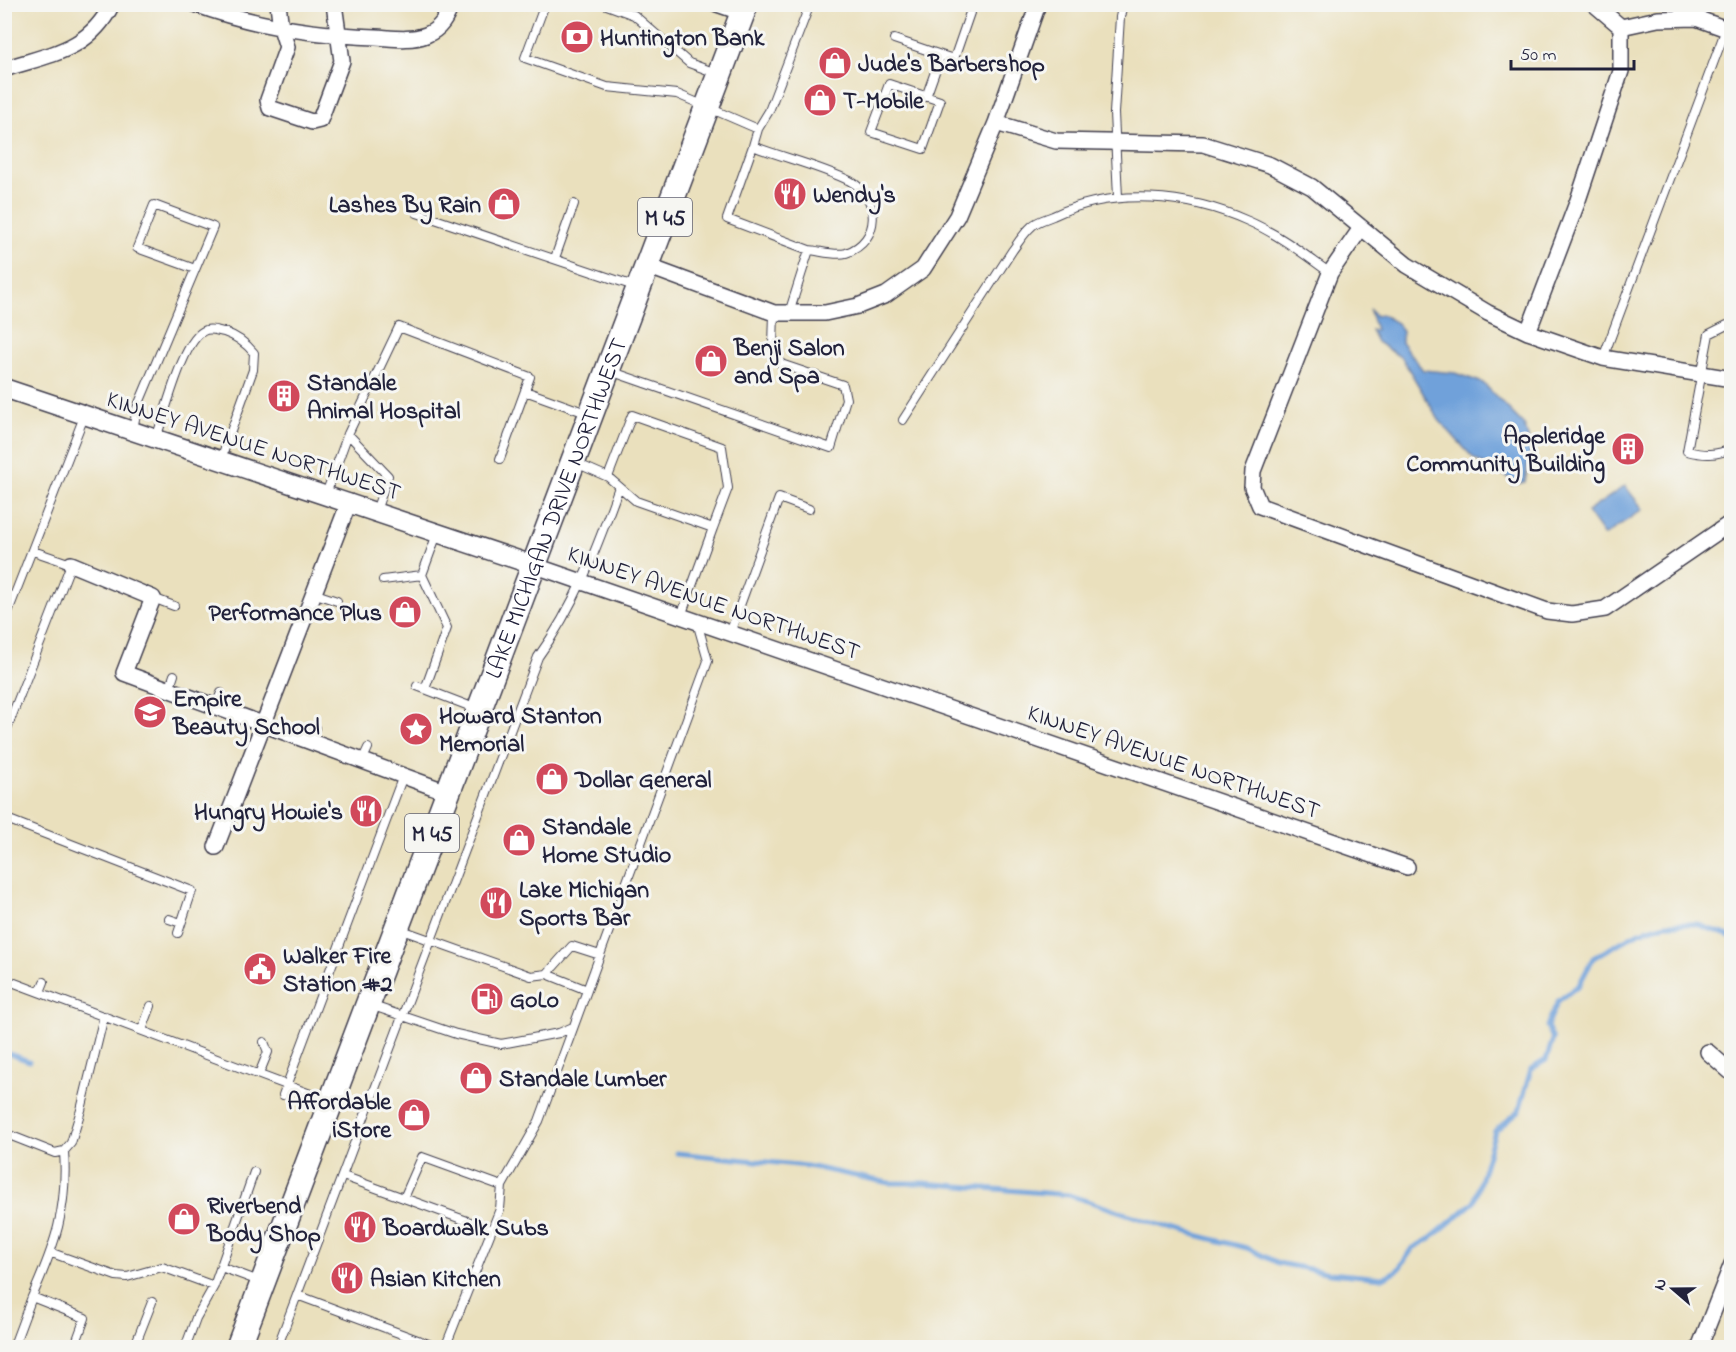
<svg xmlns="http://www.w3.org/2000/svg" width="1736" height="1352" font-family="'Indie Flower',sans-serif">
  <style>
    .water { fill: #6fa1da; stroke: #48628a; stroke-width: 1.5 }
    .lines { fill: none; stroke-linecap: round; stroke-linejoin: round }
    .stream { stroke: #6fa1da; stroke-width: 5 }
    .service-casing { stroke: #403e4e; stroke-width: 10 }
    .minor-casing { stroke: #403e4e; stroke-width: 18 }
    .tertiary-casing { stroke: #403e4e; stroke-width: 21 }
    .trunk-casing { stroke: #403e4e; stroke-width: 27 }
    .service { stroke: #fff; stroke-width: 8 }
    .minor { stroke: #fff; stroke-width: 15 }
    .tertiary { stroke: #fff; stroke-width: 18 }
    .trunk { stroke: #fff; stroke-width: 24 }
    .labels { text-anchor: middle; stroke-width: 6; stroke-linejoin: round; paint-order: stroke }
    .shield { fill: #f6f6f2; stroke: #626272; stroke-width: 1.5 }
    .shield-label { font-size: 22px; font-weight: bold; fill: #22223b }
    .poi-label { font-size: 24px; font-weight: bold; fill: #22223b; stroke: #f6f6f2; text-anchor: start }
    .street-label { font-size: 24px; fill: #22223b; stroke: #f6f6f2 }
  </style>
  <rect width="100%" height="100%" fill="#f6f6f2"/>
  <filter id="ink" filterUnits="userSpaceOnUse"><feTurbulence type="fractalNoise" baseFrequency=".0167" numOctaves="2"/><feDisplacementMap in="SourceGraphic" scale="12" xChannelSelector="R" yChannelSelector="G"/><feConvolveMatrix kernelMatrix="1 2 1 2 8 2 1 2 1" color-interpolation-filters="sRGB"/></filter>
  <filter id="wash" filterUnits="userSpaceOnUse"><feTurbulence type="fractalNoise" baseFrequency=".008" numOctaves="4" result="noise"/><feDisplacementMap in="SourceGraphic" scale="24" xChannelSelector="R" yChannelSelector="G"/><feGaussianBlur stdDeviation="1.35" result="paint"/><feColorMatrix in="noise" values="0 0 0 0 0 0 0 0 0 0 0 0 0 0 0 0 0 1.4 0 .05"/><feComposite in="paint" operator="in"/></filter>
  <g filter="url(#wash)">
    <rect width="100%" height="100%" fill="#eae0bd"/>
    <path class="water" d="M 1369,309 L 1376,316 L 1381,314 L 1397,323 L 1402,332 L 1402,343 L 1423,370 L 1455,373 L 1483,383 L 1524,425 L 1531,447 L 1525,482 L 1512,485 L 1513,480 L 1474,459 L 1439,420 L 1402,358 L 1377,342 L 1371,330 L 1376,330 Z
      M 1625,486 L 1643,509 L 1604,536 L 1587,512 Z"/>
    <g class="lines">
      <path class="stream" d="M 4,1052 L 29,1061
        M 677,1153 L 807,1166 L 889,1183 L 924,1183 L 1069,1195 L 1169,1228 L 1247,1248 L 1278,1263 L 1330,1273 L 1383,1278 L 1398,1270 L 1413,1248 L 1431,1238 L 1474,1202 L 1495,1131 L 1519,1111 L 1531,1069 L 1546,1060 L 1553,1039 L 1547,1026 L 1558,1001 L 1579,985 L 1593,958 L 1639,932 L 1666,924 L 1696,924 L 1732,937"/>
    </g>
  </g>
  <g filter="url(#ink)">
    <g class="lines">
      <g class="service-casing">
        <path id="service" d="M 545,4 L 525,58 L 607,87 L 677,94 L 758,129
          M 604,4 L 634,15 L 689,63 L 716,73
          M 894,39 L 941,55
          M 889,84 L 940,101 L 923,149 L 871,132 Z
          M 926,97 L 941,55 L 954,59 L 973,4
          M 753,146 L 727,219 L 809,250
          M 1118,197 L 1114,113 L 1120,17 L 1123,4
          M 417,213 L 637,287
          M 555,258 L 574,204
          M 789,313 L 809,250 C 820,251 836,256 846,253 C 881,241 881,198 850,181 C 820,166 784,158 753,146 L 758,129 L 769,111 L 810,4
          M 1732,325 L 1727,325 L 1709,334 L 1687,451 C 1703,455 1717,456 1732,448
          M 1603,358 L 1726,29
          M 610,371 L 831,448 L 846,399 L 843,385 L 781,364 L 773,346 L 774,313
          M 525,391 L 589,414
          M 903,420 L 1012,251 C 1018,243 1024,233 1032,226 C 1037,221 1046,219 1053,216 C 1113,187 1188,194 1248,221 C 1278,234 1304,254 1330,273
          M 133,430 L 137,408 L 213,227 L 154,205 L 137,248 L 195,269
          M 348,434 L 388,476 L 376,511
          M 156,438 C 165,415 183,337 206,330 C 212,328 218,331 224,332 C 236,336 246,343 254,353 L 253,370 L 221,459
          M 576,463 L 608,477 L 636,501 L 713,528 L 681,616
          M 608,477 L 632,415 L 722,447 L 728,488 L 713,528
          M 326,494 L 348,434 L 399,327 L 530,377 L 500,459
          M 422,575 L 437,534
          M 383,580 L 422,575 L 447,628 L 425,689
          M 313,593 L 337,601
          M 153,598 L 174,606
          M 4,622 L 85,414
          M 730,633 L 779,498 L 809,509
          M 417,686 L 477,709
          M 169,690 L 174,675
          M 215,707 L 221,693
          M 4,736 L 71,564 L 33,551
          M 310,742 L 315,728
          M 362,761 L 368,748
          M 4,767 L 6,768
          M 4,818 L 192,891 L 178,933
          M 169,919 L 181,923
          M 399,929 L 531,976 L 547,974 L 572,946 L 600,955
          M 547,974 L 587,990
          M 4,979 L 329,1101
          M 40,992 L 44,982
          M 370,1005 L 456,1034 L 501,1044 L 559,1033 L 573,1027
          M 142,1030 L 151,1006
          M 259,1074 L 268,1052 L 264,1042
          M 283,1095 L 403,776
          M 4,1133 L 55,1153 L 64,1151 L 71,1143 L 81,1110 L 104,1016
          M 343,1176 L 492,1230
          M 404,1198 L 422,1157 L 502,1186
          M 52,1253 L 116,1276 L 127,1277 L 162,1267 L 214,1286
          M 221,1267 L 259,1281
          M 297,1295 L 439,1348
          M 32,1297 C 55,1245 68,1209 64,1151
          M 13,1348 L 32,1297 L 85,1318 L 74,1348
          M 134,1348 L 152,1302
          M 185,1348 L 196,1318 L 214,1286 L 254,1172
          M 277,1348 L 538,657 C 576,605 597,547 619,487
          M 445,1348 L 500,1209 L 502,1186 L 539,1121 L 708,661 L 697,622"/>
      </g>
      <g class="minor-casing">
        <path id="minor" d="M 195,4 C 254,26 314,35 376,37 C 393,38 410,41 426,35 C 441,29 446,18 452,4
          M 278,4 L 281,28 L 287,47 L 268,100 L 270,108 L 312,122 L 320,120 L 342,61 L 334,4
          M 717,4 L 743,13
          M 1621,27 L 1658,19 L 1696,18 L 1732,31
          M 4,69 C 50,54 89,51 112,4
          M 996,123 L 1056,141 L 1203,144 L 1270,165 L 1312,187 L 1407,265 L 1488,313 L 1528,332 L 1603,358 L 1732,379
          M 1361,228 L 1330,273 L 1253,471 L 1252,487 L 1260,506 L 1547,611 L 1572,614 L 1605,609 L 1732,522
          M 647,266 L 774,313 L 825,313 L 858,306 L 886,295 L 923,269 L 957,216 L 996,123 L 1038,4
          M 1528,332 L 1577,203 L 1621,71 L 1621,27 L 1594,4
          M 71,564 L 153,598 L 124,673 L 447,792
          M 533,565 L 1407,867
          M 216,847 L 349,502
          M 1708,1052 L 1732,1073
          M 1699,1348 L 1732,1264"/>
      </g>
      <g class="tertiary-casing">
        <path id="tertiary" d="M 4,388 L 533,565"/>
      </g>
      <g class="trunk-casing">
        <g id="trunk">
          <path id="s1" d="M 238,1348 L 746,4"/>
        </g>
      </g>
      <use href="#service" class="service"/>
      <use href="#minor" class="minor"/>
      <use href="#tertiary" class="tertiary"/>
      <use href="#trunk" class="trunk"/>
    </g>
  </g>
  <defs>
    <g id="bank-disc" transform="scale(1.725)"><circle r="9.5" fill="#d1495b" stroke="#f6f6f2"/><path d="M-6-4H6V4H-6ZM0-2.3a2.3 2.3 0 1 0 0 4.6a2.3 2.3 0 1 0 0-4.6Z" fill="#fff"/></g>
    <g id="shop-disc" transform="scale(1.725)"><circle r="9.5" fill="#d1495b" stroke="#f6f6f2"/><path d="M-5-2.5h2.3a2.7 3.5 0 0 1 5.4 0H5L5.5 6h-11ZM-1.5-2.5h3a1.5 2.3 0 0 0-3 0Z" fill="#fff"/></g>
    <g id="restaurant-disc" transform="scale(1.725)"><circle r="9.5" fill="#d1495b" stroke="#f6f6f2"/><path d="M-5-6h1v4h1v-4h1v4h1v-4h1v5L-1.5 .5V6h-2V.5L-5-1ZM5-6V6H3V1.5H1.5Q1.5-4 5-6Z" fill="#fff"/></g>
    <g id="building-disc" transform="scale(1.725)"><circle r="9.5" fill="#d1495b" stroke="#f6f6f2"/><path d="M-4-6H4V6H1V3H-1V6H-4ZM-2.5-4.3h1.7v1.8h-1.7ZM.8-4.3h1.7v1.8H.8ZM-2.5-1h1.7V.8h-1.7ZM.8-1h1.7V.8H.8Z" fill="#fff"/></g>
    <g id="school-disc" transform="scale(1.725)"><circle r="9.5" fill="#d1495b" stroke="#f6f6f2"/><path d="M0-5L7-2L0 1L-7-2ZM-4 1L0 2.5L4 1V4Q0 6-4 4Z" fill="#fff"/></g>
    <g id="sight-disc" transform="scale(1.725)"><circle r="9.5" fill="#d1495b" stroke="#f6f6f2"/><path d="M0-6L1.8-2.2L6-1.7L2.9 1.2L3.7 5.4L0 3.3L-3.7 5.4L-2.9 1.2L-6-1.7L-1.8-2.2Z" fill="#fff"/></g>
    <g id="civic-disc" transform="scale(1.725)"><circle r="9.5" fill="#d1495b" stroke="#f6f6f2"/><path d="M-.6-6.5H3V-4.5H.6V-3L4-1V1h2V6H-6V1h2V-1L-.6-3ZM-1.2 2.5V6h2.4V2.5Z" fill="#fff"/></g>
    <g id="fuel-disc" transform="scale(1.725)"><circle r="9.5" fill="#d1495b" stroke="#f6f6f2"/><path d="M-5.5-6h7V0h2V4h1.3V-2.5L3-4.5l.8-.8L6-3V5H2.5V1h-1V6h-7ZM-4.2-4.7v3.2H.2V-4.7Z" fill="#fff"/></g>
  </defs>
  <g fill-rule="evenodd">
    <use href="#bank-disc" x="577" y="37"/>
    <use href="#shop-disc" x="835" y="63"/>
    <use href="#shop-disc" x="820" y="100"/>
    <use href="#restaurant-disc" x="790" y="194"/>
    <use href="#shop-disc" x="504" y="204"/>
    <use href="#shop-disc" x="711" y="361"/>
    <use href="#building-disc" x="284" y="396"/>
    <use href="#building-disc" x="1628" y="449"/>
    <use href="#shop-disc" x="405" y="612"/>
    <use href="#school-disc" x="150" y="712"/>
    <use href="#sight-disc" x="416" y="729"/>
    <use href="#shop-disc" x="552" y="779"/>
    <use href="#restaurant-disc" x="366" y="811"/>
    <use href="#shop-disc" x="519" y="840"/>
    <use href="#restaurant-disc" x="496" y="903"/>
    <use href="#civic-disc" x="260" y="969"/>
    <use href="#fuel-disc" x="487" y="999"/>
    <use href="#shop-disc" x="476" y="1078"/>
    <use href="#shop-disc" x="414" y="1115"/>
    <use href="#shop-disc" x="184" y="1219"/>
    <use href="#restaurant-disc" x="360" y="1227"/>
    <use href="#restaurant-disc" x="347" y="1278"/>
  </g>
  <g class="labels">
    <g class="shield">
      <rect x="638" y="198" width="54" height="38" rx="4.5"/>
      <rect x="405" y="814" width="54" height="38" rx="4.5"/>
    </g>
    <g class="shield-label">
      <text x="665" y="225">M 45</text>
      <text x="432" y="841">M 45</text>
    </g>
    <g class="poi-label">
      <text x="600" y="45">Huntington Bank</text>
      <text x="858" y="71">Jude's Barbershop</text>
      <text x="843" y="108">T-Mobile</text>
      <text x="813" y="202">Wendy's</text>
      <text x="481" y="212" text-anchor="end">Lashes By Rain</text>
      <text x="734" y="355">Benji Salon<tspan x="734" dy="28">and Spa</tspan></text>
      <text x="307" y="390">Standale<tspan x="307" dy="28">Animal Hospital</tspan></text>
      <text x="1605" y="443" text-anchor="end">Appleridge<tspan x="1605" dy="28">Community Building</tspan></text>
      <text x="382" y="620" text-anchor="end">Performance Plus</text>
      <text x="173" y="706">Empire<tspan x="173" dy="28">Beauty School</tspan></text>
      <text x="439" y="723">Howard Stanton<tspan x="439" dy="28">Memorial</tspan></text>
      <text x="575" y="787">Dollar General</text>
      <text x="343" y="819" text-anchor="end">Hungry Howie's</text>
      <text x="542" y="834">Standale<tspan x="542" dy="28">Home Studio</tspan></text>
      <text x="519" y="897">Lake Michigan<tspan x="519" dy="28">Sports Bar</tspan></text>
      <text x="283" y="963">Walker Fire<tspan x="283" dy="28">Station #2</tspan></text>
      <text x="510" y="1007">GoLo</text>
      <text x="499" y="1086">Standale Lumber</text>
      <text x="391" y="1109" text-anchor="end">Affordable<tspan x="391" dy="28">iStore</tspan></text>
      <text x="207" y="1213">Riverbend<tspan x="207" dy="28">Body Shop</tspan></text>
      <text x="383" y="1235">Boardwalk Subs</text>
      <text x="370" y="1286">Asian Kitchen</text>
    </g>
    <g class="street-label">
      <text transform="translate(254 445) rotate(18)" y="8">KINNEY AVENUE NORTHWEST</text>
      <text dy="8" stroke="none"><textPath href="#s1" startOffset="898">LAKE MICHIGAN DRIVE NORTHWEST</textPath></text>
      <text transform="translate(714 602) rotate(19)" y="8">KINNEY AVENUE NORTHWEST</text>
      <text transform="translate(1174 761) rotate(19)" y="8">KINNEY AVENUE NORTHWEST</text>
    </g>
  </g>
  <rect width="1736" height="1352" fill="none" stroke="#f6f6f2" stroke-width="24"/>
  <g transform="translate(1673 1289) rotate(290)" stroke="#f6f6f2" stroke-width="4.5" paint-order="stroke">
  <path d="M0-4.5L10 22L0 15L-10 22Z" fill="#22223b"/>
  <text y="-9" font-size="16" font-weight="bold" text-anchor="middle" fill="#22223b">N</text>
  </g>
  <path d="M1511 60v9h123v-9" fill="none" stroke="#22223b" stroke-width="3"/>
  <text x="1520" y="60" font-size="18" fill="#22223b" stroke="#f6f6f2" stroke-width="4.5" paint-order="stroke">50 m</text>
</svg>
